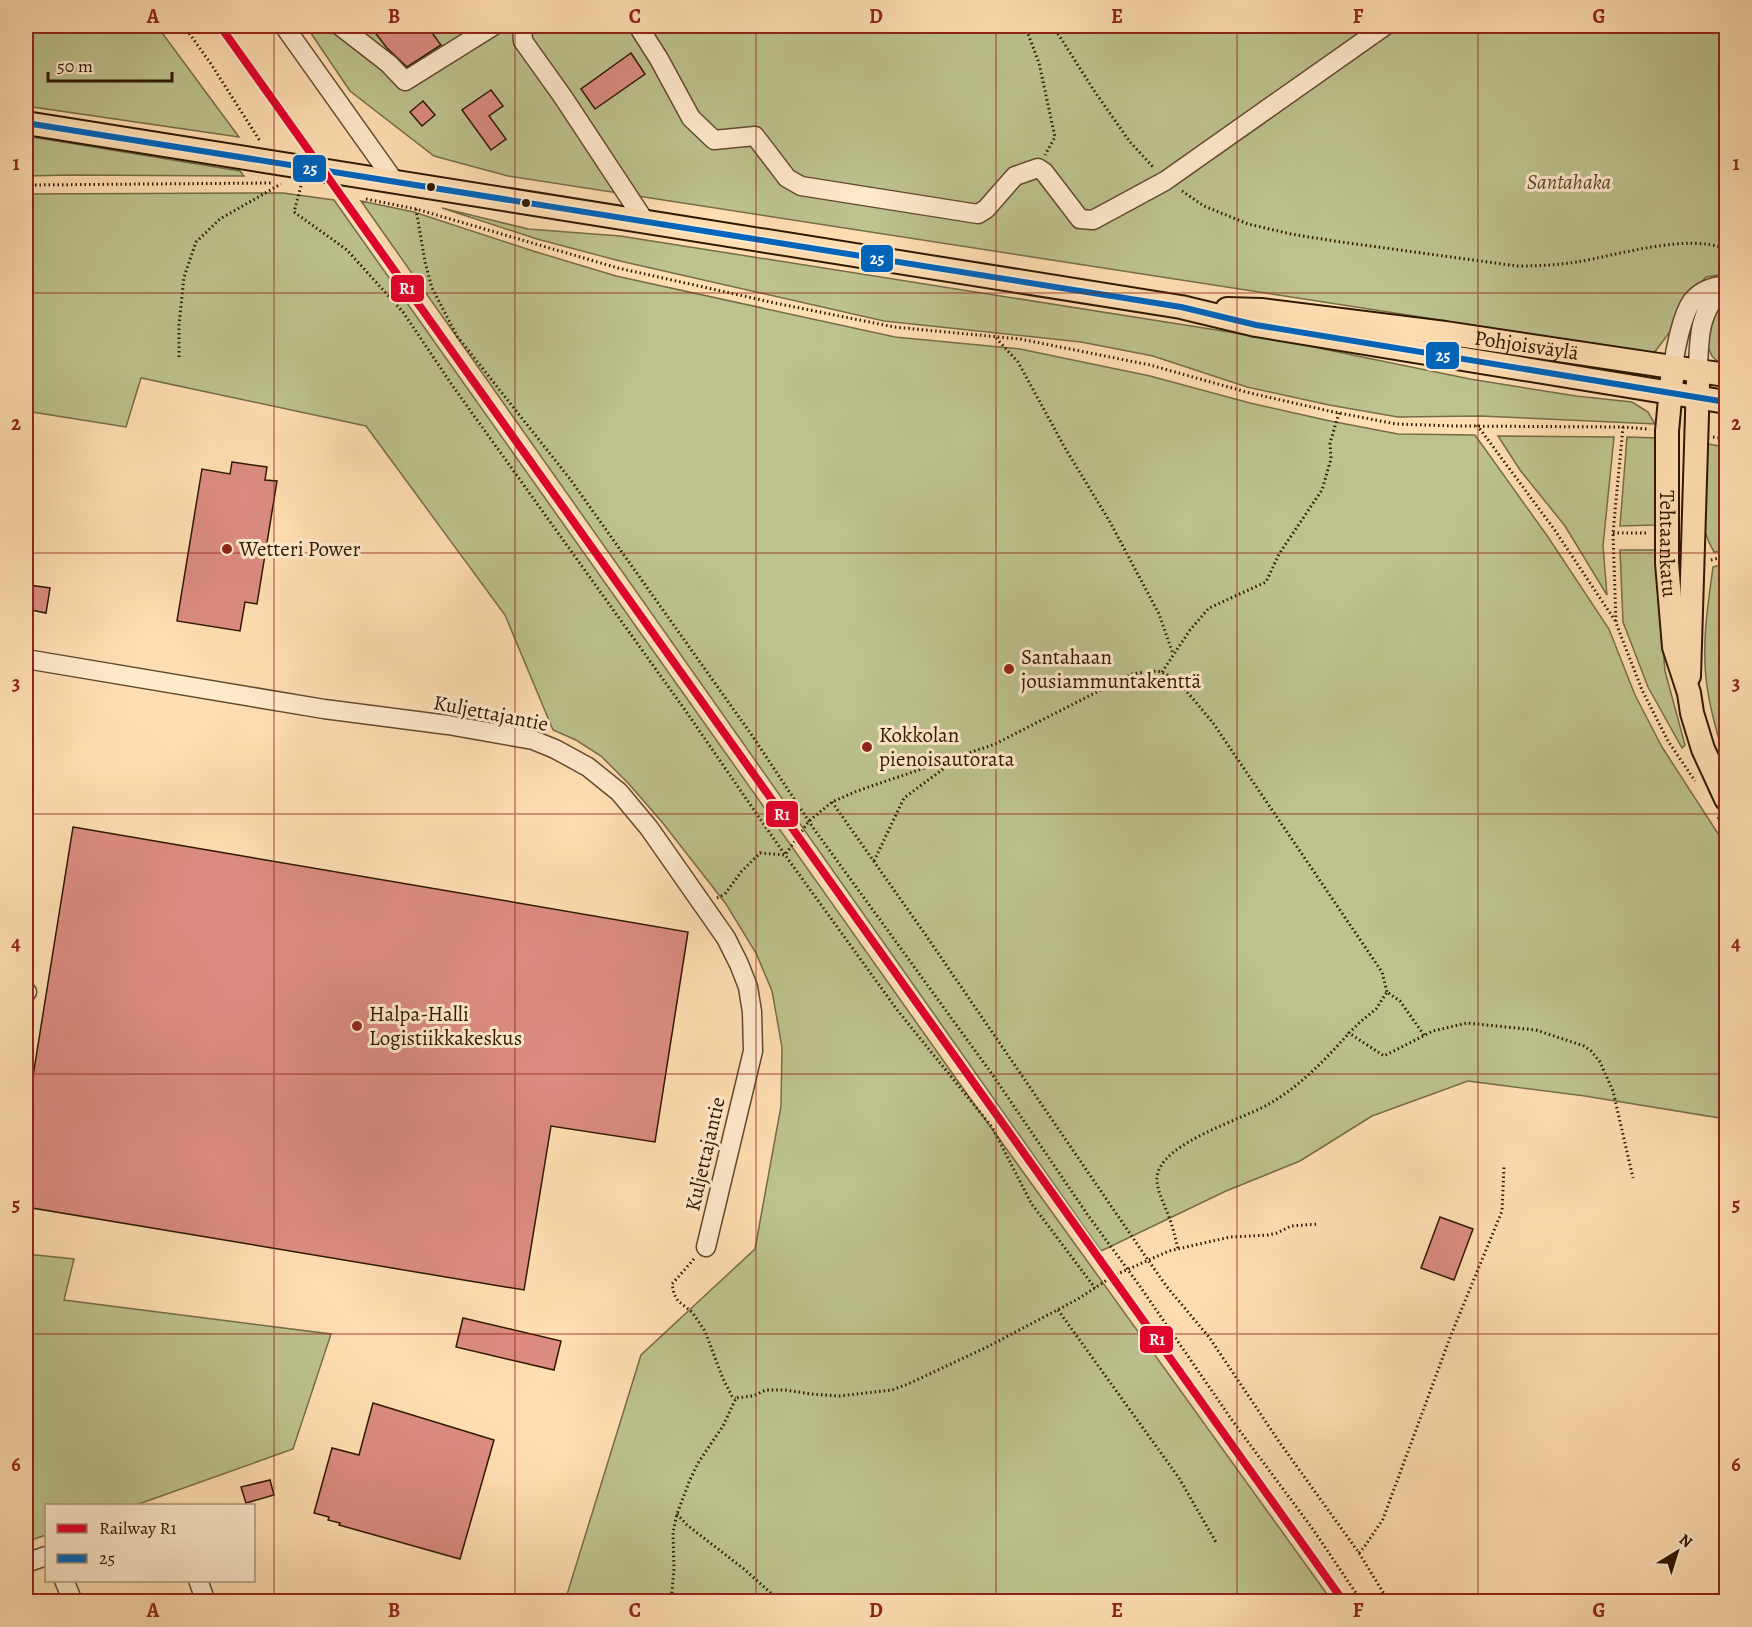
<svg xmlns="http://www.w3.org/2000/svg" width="1752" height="1627" font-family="Alegreya,serif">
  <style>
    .green { fill: #bdc28e; stroke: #766d47; stroke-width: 1.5 }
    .building { fill: #dc8c81; stroke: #2e1800; stroke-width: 1.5 }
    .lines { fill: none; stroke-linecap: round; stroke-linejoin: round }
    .minor-casing { stroke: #624a2c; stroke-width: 21 }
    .major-casing { stroke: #2e1800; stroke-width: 26 }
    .path { stroke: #2e1800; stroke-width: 3; stroke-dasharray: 1.5 3; stroke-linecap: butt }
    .minor { stroke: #ffeacc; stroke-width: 18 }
    .major { stroke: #ffdeb1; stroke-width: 22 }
    .bus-1-casing { stroke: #ffeacc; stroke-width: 10 }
    .bus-1 { stroke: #0065bd; stroke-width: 6 }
    .rail-1-casing { stroke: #ffeacc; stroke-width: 12 }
    .rail-1 { stroke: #e4002b; stroke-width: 8 }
    .grid { fill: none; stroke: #8f2418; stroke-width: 1.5; stroke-opacity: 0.55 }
    .bus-dot { fill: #2e1800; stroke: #ffeacc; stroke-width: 2 }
    .poi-dot { fill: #8f2418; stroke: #ffeacc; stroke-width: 2 }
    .labels { text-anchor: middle; stroke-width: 6; stroke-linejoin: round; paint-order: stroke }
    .park-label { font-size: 21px; font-style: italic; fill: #594b2b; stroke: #ffeacc }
    .street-label { font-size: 21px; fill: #2e1800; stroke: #ffeacc }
    .poi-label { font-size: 21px; fill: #2e1800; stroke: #ffeacc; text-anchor: start }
    .line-badge { stroke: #ffeacc; stroke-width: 2 }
    .badge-label { font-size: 16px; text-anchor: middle; font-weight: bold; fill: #fff }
    .neatline { fill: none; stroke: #8f2418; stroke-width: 2 }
    .grid-label { font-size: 20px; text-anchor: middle; font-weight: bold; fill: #8f2418 }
  </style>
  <rect width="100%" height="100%" fill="#ffdeb1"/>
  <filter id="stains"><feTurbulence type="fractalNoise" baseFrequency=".00333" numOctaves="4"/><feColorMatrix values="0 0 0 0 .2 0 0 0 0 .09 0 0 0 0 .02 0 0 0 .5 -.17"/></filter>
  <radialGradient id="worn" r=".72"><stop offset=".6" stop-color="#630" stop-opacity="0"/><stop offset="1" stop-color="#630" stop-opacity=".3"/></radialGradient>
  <path class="green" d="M 26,26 L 157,26 L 239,137 L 26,106 Z
    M 306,26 L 1726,26 L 1726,276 L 1719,275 L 1706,277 L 1693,291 L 1678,321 L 1654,353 L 508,176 L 434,156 L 350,91 Z
    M 26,136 L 240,171 L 244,176 L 70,175 L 26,176 Z
    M 283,193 L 334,200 L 972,1101 L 1332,1601 L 565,1601 L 641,1355 L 755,1249 L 781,1106 L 782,1047 L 772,991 L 756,953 L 726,904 L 662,822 L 629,784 L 601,756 L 576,740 L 553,730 L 505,615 L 366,426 L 141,378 L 126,427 L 26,411 L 26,194 Z
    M 361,201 L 414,212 L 533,251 L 616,276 L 895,337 L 1020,349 L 1150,376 L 1250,403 L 1330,421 L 1398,434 L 1475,435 L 1548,537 L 1609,629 L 1635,695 L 1662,747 L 1726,846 L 1726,1119 L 1585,1096 L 1468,1081 L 1372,1116 L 1300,1161 L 1226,1191 L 1101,1251 Z
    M 442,208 L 528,229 L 620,236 L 1274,339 L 1470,379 L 1576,396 L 1632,402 L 1648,412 L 1655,424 L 1480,416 L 1398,417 L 1329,405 L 1247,387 L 1153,356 L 1081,342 L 884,321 L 620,261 L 537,239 Z
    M 1726,298 L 1726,365 L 1720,364 L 1712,356 L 1707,345 L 1706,330 L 1718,303 Z
    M 1498,436 L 1614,437 L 1603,546 L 1607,595 L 1565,526 L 1520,470 Z
    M 1627,437 L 1658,438 L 1655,525 L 1620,526 Z
    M 1702,443 L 1725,447 L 1726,462 L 1726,551 L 1714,552 C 1694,519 1701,480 1702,443 Z
    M 1620,550 L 1655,550 L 1665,671 L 1685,745 L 1682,748 L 1648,687 L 1623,622 Z
    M 1726,563 L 1726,764 C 1718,736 1709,707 1706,678 C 1702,641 1708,604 1713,567 Z
    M 26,1254 L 74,1259 L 64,1300 L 331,1334 L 293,1449 L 136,1505 L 46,1506 L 46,1535 L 26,1542 Z"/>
  <path class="building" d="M 370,26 L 427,26 L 441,45 L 407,67 L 387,48 Z
    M 631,53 L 645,74 L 595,109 L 581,89 Z
    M 491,90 L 503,106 L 489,116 L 506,139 L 491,150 L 462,110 Z
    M 423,101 L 435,115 L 422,126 L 410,112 Z
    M 232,462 L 267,467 L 265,480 L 277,481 L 257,604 L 245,602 L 240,631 L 177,621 L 202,469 L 230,474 Z
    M 29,585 L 50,588 L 46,613 L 26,609 Z
    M 73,827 L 688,932 L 655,1142 L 551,1126 L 524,1290 L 26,1207 L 26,1120 Z
    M 1440,1217 L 1473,1229 L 1454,1280 L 1421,1268 Z
    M 463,1318 L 561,1341 L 554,1370 L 456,1347 Z
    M 373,1403 L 494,1440 L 460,1559 L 339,1525 L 340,1523 L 328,1520 L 329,1517 L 314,1513 L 332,1448 L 359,1455 Z
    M 270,1480 L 274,1495 L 246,1503 L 241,1487 Z"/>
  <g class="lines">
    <g class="minor-casing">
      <path id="minor" d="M 284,26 L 395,182
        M 340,26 L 389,64 L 405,81 L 493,26
        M 522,26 L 523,41 L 563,97 L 646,223
        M 638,26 L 659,59 L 691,118 L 714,140 L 755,136 L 787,178 L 801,186 L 978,214 L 986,209 L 1015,176 L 1038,168 L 1044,172 L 1080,219 L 1093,220 L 1165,181 L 1385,26
        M 1673,367 C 1675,350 1682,315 1692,301 C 1700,291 1714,285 1726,286
        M 1698,370 C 1699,335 1699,313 1724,285
        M 26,659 L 324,709 L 448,725 L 533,740 L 555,749 L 588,767 L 619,792 L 649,828 L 726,938 L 739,964 L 748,987 L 752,1012 L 753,1051 L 706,1247
        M 26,992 L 27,992
        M 26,1563 L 46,1556
        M 64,1580 L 73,1602
        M 198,1580 L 206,1602"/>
    </g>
    <g class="major-casing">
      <g id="major">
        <path d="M 26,123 L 1181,307 L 1256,325 L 1726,402"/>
        <path id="s1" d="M 1227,309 L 1261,310 L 1445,333 L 1726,375"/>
        <path id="s2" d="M 1672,378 L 1667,431 L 1667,563 L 1674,647 L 1689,693 L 1692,713 L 1703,749 L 1726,799"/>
        <path d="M 1689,676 L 1698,382"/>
      </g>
    </g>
    <path class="path" d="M 184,26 L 211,64 L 260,141
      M 1025,26 L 1039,63 L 1055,137 L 1045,155
      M 1053,26 L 1095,92 L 1130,142 L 1154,168
      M 26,185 L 271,183
      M 301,186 L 294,212 L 347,250 L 403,312 L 452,385 L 685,710 L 785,855 L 898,1011 L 992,1127 L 1031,1203 L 1095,1288
      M 1182,191 L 1204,206 L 1248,224 L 1291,234 L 1334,241 L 1517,266 C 1538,266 1557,265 1577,262 C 1618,255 1688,233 1726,249
      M 366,199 L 416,209 L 618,268 L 775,303 L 894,327 L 1020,339 L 1150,365 L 1250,393 L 1329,411 L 1396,424 L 1456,426 L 1623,427 L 1647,429
      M 416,209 L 425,262 L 432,288 L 457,336 L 570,479 L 751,734 L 814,829 L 992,1074 L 1087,1214 L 1139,1285 L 1234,1423 L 1312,1528 L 1362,1602
      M 996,338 L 1018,362 L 1065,448 L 1110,522 L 1159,614 L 1173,654
      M 179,357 L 179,325 L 184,277 L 196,242 L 220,219 L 281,184
      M 1477,425 L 1554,529 L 1616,622
      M 1623,427 L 1613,533 L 1616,623 L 1642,690 L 1668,741 L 1695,781
      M 1713,437 L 1726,439
      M 1613,533 L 1647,533
      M 1711,560 L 1726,556
      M 1162,672 L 1190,630 L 1209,608 L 1266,582 L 1279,554 L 1322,490 L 1331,459 L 1330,443 L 1339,413
      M 832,802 L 925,934 L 1148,1260 L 1167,1287 L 1209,1337 L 1280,1443 L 1359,1553 L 1389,1602
      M 1718,817 L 1726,830
      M 874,861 L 904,798 L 958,758
      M 717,898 L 725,894 L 741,872 L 760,853 L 785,855 L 809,821 L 832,802 L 857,791 L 995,744 L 1132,674 C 1141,673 1152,670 1161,672 C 1178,677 1201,709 1213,723 L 1382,972 L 1387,992
      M 1424,1035 L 1400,1001 L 1387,992 L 1376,1009 L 1359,1023 L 1349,1033 L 1384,1056 L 1433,1031 L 1467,1023 L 1536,1030 L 1584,1046 L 1591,1051 L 1600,1062 L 1613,1091 L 1633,1178
      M 1178,1248 C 1175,1238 1173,1227 1169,1217 C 1165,1205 1156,1190 1157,1177 C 1161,1141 1247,1119 1274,1101 C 1303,1083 1326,1059 1349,1033
      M 694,1259 L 672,1284 L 674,1294 L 678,1301 L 692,1312 L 705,1331 L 723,1379 L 732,1396 L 736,1398
      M 1058,1310 L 1179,1478 L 1217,1544
      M 677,1514 L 687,1525 L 744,1569 L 781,1602
      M 1359,1553 L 1365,1546 L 1383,1519 L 1451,1335 L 1502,1211 L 1504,1167
      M 671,1602 L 674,1569 L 673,1532 L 677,1514 L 689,1482 L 698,1463 L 723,1426 L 736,1398 L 753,1396 L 766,1390 L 785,1390 L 811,1394 L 839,1396 L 892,1390 L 908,1384 L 987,1347 L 1078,1299 L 1113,1276 L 1169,1251 L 1230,1237 L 1268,1235 L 1277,1233 L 1291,1226 L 1318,1224"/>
    <use href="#minor" class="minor"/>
    <use href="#major" class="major"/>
    <g class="bus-1-casing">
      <path id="bus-1" d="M 26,123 L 1181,307 L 1256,325 L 1726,402"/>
    </g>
    <use href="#bus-1" class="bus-1"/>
    <g class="rail-1-casing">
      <path id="rail-1" d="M 220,26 L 1344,1602"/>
    </g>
    <use href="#rail-1" class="rail-1"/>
  </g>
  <path class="grid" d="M 274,26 L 274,1602M 515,26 L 515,1602M 756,26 L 756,1602M 996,26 L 996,1602M 1237,26 L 1237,1602M 1478,26 L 1478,1602M 26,293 L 1726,293M 26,553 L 1726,553M 26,814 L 1726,814M 26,1074 L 1726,1074M 26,1334 L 1726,1334"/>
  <g class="bus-dot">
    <circle cx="431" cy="187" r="5"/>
    <circle cx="526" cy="203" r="5"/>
  </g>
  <g class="poi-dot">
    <circle cx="227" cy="549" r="6"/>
    <circle cx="1009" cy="669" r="6"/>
    <circle cx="867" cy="747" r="6"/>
    <circle cx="357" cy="1026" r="6"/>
  </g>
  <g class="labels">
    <g class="park-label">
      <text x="1569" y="189">Santahaka</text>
    </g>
    <g class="street-label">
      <text dy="7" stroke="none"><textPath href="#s1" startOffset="302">Pohjoisväylä</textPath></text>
      <text dy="7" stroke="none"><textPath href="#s2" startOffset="166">Tehtaankatu</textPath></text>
      <text transform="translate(491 713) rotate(11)" y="7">Kuljettajantie</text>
      <text transform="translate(705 1154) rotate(-77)" y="7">Kuljettajantie</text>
    </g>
    <g class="poi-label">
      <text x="239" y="556">Wetteri Power</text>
      <text x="1021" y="664">Santahaan<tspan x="1021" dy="24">jousiammuntakenttä</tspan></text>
      <text x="879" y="742">Kokkolan<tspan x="879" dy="24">pienoisautorata</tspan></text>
      <text x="369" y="1021">Halpa-Halli<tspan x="369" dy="24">Logistiikkakeskus</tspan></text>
    </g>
  </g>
  <g class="line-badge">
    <rect x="292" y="154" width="35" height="29" rx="6" fill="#0065bd"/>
    <rect x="860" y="244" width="34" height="29" rx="6" fill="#0065bd"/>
    <rect x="390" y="274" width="35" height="29" rx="6" fill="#e4002b"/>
    <rect x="1425" y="341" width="35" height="29" rx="6" fill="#0065bd"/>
    <rect x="765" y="800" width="34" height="28" rx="6" fill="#e4002b"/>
    <rect x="1139" y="1325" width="35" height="29" rx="6" fill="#e4002b"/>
  </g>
  <g class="badge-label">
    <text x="310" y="174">25</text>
    <text x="877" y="264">25</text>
    <text x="407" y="294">R1</text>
    <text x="1443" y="361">25</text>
    <text x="782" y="820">R1</text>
    <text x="1157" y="1345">R1</text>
  </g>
  <rect width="1752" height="1627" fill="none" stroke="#ffdeb1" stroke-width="66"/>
  <rect x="45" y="1504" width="210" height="78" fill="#ffeacc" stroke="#ab967a" stroke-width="1.5"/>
  <rect x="57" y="1524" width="30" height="9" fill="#e4002b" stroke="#ab967a" stroke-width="1.5"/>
  <text x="99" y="1534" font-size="18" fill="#2e1800">Railway R1</text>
  <rect x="57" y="1554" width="30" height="9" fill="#0065bd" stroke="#ab967a" stroke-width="1.5"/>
  <text x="99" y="1564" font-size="18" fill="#2e1800">25</text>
  <g transform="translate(1677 1552) rotate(38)" stroke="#ffeacc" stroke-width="4.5" paint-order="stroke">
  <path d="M0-4.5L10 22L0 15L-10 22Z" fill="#2e1800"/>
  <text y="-9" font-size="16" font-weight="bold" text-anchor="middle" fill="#2e1800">N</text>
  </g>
  <path d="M48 72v9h124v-9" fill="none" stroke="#2e1800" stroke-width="3"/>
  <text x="57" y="72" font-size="18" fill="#2e1800" stroke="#ffeacc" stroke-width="4.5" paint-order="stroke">50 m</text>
  <rect x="33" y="33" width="1686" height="1561" class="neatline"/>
  <g class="grid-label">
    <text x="153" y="23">A</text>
    <text x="394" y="23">B</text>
    <text x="635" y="23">C</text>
    <text x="876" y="23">D</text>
    <text x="1117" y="23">E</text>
    <text x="1358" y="23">F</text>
    <text x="1599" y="23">G</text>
    <text x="16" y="170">1</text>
    <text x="1736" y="170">1</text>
    <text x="16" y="430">2</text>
    <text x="1736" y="430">2</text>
    <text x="16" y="690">3</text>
    <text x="1736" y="690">3</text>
    <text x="16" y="950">4</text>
    <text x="1736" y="950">4</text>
    <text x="16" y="1211">5</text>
    <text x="1736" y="1211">5</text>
    <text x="16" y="1471">6</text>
    <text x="1736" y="1471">6</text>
    <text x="153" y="1617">A</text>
    <text x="394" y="1617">B</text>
    <text x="635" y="1617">C</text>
    <text x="876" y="1617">D</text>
    <text x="1117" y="1617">E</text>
    <text x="1358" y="1617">F</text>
    <text x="1599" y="1617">G</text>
  </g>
  <rect width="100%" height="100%" filter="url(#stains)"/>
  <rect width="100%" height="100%" fill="url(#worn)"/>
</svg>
